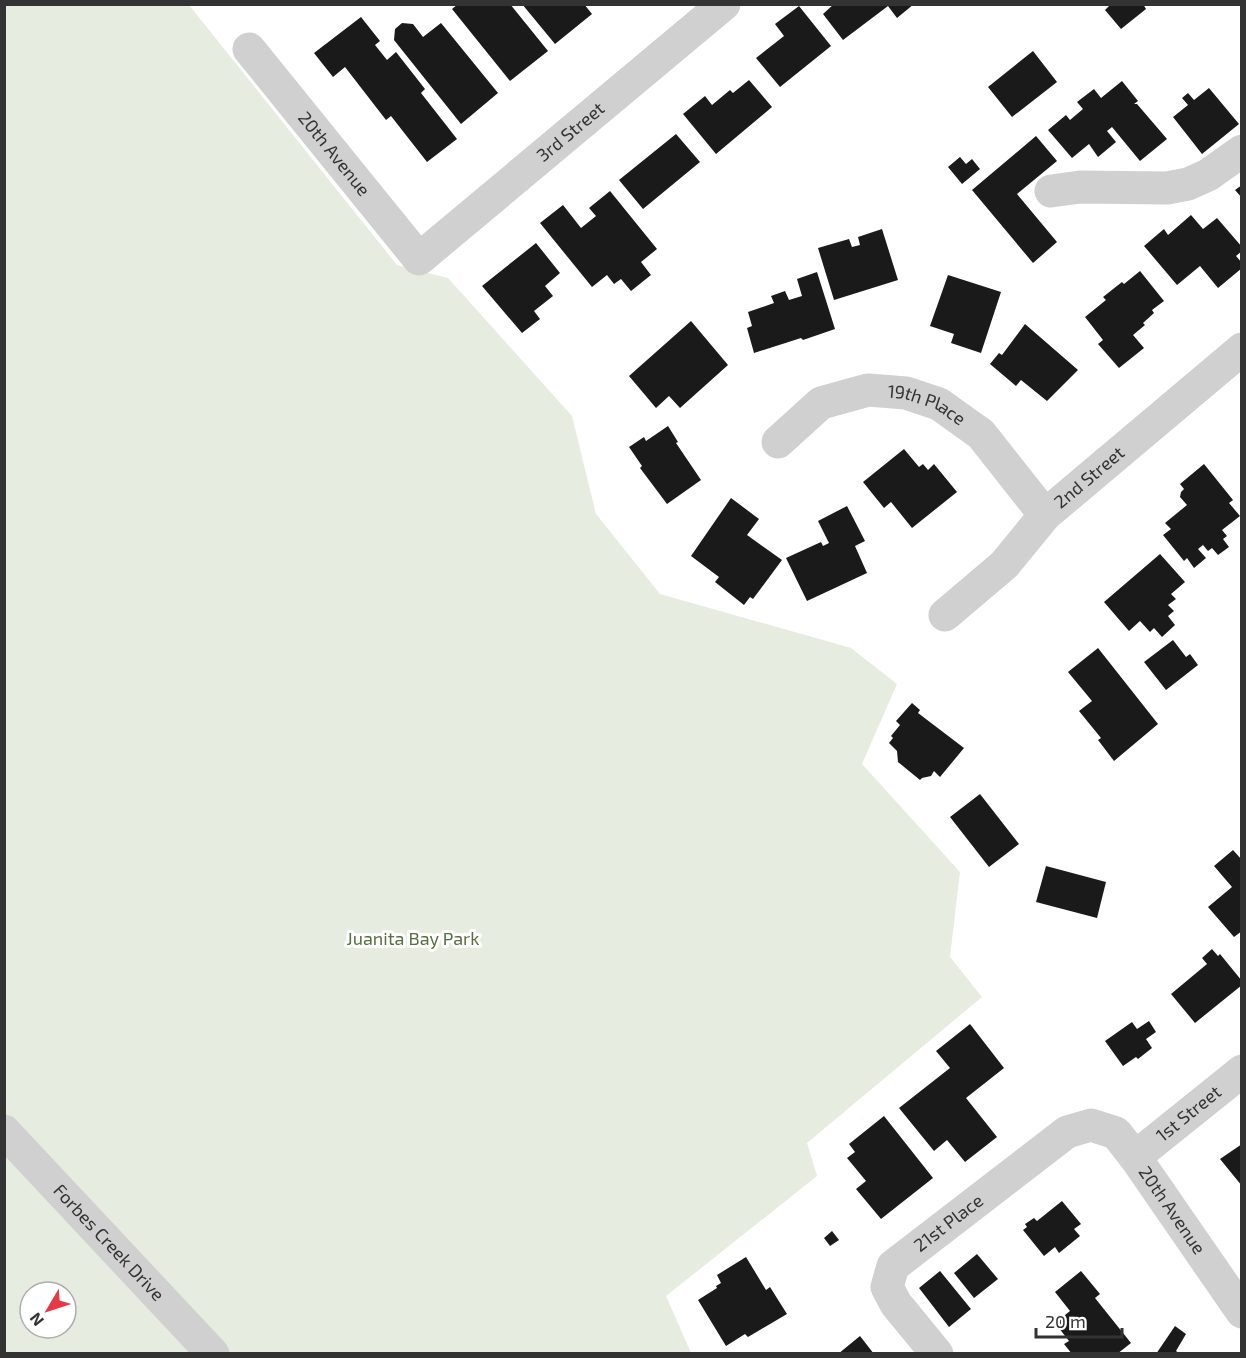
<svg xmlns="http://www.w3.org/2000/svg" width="1246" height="1358" font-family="'Exo 2',sans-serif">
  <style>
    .green { fill: #e6ecdf; fill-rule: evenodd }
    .building { fill: #1a1a1a }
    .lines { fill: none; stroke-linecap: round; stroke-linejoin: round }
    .minor { stroke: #d0d0d0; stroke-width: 33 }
    .labels { text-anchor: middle; stroke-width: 6; stroke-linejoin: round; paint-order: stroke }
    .street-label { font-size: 18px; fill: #333; stroke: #fff }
    .park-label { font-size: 18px; fill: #56703f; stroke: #fff }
  </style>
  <rect width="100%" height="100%" fill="#fff"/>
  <path class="green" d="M 5,5 L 189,5 L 397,265 L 448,278 L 572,416 L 596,514 L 660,594 L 851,648 L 897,684 L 862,764 L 960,872 L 950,957 L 982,997 L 807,1143 L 817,1176 L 666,1296 L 691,1353 L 5,1354 ZM 30,1292 L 66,1292 L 66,1328 L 30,1328 Z"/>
  <path class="building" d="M 458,4 L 510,4 L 548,51 L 510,81 L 452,9 Z
    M 522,4 L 584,4 L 592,14 L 555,44 Z
    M 834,4 L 914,4 L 897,18 L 888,6 L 843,40 L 823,14 Z
    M 1111,4 L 1143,4 L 1146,9 L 1121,29 L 1105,10 Z
    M 799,6 L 831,46 L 780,87 L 756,58 L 784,36 L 775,24 Z
    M 361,17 L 380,41 L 375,45 L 387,60 L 396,52 L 425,89 L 421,93 L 457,139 L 427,162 L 391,116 L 386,120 L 345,67 L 333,77 L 314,53 Z
    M 402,23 L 413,24 L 423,37 L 441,23 L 498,93 L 461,124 L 394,40 L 395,29 Z
    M 1033,51 L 1057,82 L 1012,117 L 988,87 Z
    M 749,80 L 772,107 L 716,154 L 683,114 L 705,96 L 712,105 L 730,90 L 733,93 Z
    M 1122,81 L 1138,101 L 1134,104 L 1137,104 L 1167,139 L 1140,161 L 1112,127 L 1107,131 L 1116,142 L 1098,157 L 1089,144 L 1072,158 L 1048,130 L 1066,115 L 1070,120 L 1083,109 L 1077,102 L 1094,89 L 1101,98 Z
    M 1209,88 L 1239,124 L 1202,154 L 1173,117 L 1188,105 L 1182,98 L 1188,93 L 1194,100 Z
    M 676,134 L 700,162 L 643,209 L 619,180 Z
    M 1036,136 L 1057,161 L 1017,194 L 1057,242 L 1033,263 L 972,190 Z
    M 960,157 L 966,164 L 972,159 L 980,169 L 962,184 L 948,167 Z
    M 1242,185 L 1242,198 L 1235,190 Z
    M 610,191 L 657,249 L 641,262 L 651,275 L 631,291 L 621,279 L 614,284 L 607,275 L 592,287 L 540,223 L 563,205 L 581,228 L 596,216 L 589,208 Z
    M 1191,215 L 1203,229 L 1217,218 L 1242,247 L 1242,251 L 1236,256 L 1242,263 L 1242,268 L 1218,288 L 1200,266 L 1177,285 L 1144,246 L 1164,229 L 1168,235 Z
    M 882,229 L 898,280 L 834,300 L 818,248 L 849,239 L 852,247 L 860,245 L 858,237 Z
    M 536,243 L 560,273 L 545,286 L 553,296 L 534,311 L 540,319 L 522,333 L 482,286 Z
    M 1140,271 L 1164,301 L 1152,310 L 1154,313 L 1143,323 L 1145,325 L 1133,335 L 1144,348 L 1119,368 L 1098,344 L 1103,340 L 1085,317 L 1106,300 L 1103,297 L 1122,282 L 1124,284 Z
    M 817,272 L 835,329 L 803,340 L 801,338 L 754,353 L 747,328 L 752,326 L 748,312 L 774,303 L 771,296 L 785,291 L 789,300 L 802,296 L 797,279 Z
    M 948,275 L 1001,292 L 981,353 L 951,343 L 954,334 L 930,326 Z
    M 691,321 L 728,365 L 680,408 L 669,396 L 656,408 L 629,376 Z
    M 1025,324 L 1078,370 L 1047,401 L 1021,380 L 1016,386 L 990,364 L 999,353 L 1002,355 Z
    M 668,426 L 678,442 L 676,443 L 701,480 L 667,504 L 640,468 L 642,466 L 629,447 L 644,437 L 646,441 Z
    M 904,449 L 919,467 L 923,464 L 928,470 L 934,464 L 957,492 L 912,528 L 891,502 L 884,508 L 863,482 Z
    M 1204,464 L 1233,500 L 1229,503 L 1240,516 L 1222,530 L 1227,536 L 1223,539 L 1229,547 L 1218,555 L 1212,548 L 1208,551 L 1203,545 L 1198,549 L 1206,558 L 1194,568 L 1187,558 L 1184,561 L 1163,535 L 1171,529 L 1165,523 L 1187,505 L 1180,497 L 1181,492 L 1184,489 L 1180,484 Z
    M 731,498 L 759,519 L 747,535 L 782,560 L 753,599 L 750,597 L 744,605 L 715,582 L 719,577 L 691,556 Z
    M 847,506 L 865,541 L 855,546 L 867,573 L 807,601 L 786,558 L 821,542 L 823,546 L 829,543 L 818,521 Z
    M 1160,554 L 1185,582 L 1171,594 L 1176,599 L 1168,605 L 1174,611 L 1168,616 L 1175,625 L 1162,637 L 1154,628 L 1150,632 L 1140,621 L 1129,631 L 1104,602 Z
    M 1173,640 L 1186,657 L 1190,654 L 1198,665 L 1166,690 L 1144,662 Z
    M 1098,648 L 1158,724 L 1114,761 L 1098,740 L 1101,738 L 1079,711 L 1092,701 L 1068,672 Z
    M 912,703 L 920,710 L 918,713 L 964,748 L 940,777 L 934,771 L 931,776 L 922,778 L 920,780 L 898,762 L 897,751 L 889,743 L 893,738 L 891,736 L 900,725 L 896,721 Z
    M 980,794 L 1019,844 L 989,867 L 950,817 Z
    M 1233,850 L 1242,860 L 1242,931 L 1234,937 L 1208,907 L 1232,887 L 1214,866 Z
    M 1046,866 L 1106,882 L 1097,918 L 1036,902 Z
    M 1212,949 L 1218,956 L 1220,954 L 1242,981 L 1242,985 L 1195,1023 L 1171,994 L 1207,964 L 1202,958 Z
    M 1149,1021 L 1156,1032 L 1146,1039 L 1152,1048 L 1138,1059 L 1136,1057 L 1123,1066 L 1105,1041 L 1132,1022 L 1137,1029 Z
    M 970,1024 L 1004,1068 L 966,1098 L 997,1137 L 965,1162 L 947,1140 L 934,1151 L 899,1108 L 950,1068 L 936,1051 Z
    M 884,1116 L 933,1178 L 881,1219 L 856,1189 L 866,1181 L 847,1158 L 855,1152 L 849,1144 Z
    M 1242,1144 L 1242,1186 L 1220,1159 Z
    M 1062,1201 L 1081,1224 L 1074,1229 L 1080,1236 L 1059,1253 L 1055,1247 L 1044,1256 L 1023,1230 L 1027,1227 L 1025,1224 L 1034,1218 L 1037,1221 Z
    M 832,1231 L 839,1240 L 830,1246 L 824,1238 Z
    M 977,1254 L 998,1279 L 974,1298 L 954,1273 Z
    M 746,1257 L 766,1290 L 770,1287 L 787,1314 L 748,1337 L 745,1334 L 726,1346 L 698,1300 L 717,1288 L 716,1286 L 721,1283 L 717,1275 Z
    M 940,1271 L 971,1309 L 949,1327 L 919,1288 Z
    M 1081,1271 L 1100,1294 L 1095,1298 L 1131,1343 L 1117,1354 L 1072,1354 L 1064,1344 L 1069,1341 L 1055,1323 L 1070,1311 L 1055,1292 Z
    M 1175,1326 L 1186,1334 L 1176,1351 L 1180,1354 L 1156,1354 Z
    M 860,1336 L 874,1354 L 838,1354 Z"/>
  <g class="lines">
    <g class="minor">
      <path id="s1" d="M 249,49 L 419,259 L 724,4"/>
      <path d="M 1051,191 L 1080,187 L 1167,188 L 1188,184 L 1208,175 L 1242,151"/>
      <path id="s2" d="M 778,442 L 821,403 L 868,390 L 906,393 L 939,404 L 981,434 L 1045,515"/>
      <path id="s3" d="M 945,615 L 1004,565 L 1045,515 L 1242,349"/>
      <path id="s4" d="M 4,1131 L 213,1354"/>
      <path id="s5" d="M 1135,1157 L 1242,1071"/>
      <path id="s6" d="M 937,1354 L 896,1304 L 887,1287 L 893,1266 L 1067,1132 L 1091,1125 L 1116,1133 L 1135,1157 L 1242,1312"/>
    </g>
  </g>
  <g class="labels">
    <g class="street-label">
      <text dy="6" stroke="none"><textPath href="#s1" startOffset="468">3rd Street</textPath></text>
      <text dy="6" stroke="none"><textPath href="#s1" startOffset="135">20th Avenue</textPath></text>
      <text dy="6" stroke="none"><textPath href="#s2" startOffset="168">19th Place</textPath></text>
      <text dy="6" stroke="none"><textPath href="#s3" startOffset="200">2nd Street</textPath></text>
      <text dy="6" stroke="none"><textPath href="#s5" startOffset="69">1st Street</textPath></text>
      <text dy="6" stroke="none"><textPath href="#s6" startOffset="472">20th Avenue</textPath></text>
      <text dy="6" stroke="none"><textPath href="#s6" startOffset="176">21st Place</textPath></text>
      <text dy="6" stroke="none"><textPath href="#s4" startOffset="153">Forbes Creek Drive</textPath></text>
    </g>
    <g class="park-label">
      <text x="413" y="945">Juanita Bay Park</text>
    </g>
  </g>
  <rect width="1246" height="1358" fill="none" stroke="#333333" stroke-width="12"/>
  <g transform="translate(48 1310) rotate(231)"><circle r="28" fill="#ffffff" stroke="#adadad" stroke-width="1.5"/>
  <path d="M0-4.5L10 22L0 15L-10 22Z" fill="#e63946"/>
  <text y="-9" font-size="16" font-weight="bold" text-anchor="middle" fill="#333333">N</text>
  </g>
  <path d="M1036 1328v9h86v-9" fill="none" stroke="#333333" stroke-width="3"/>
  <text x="1045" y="1328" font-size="18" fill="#333333" stroke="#ffffff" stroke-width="4.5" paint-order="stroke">20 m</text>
</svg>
